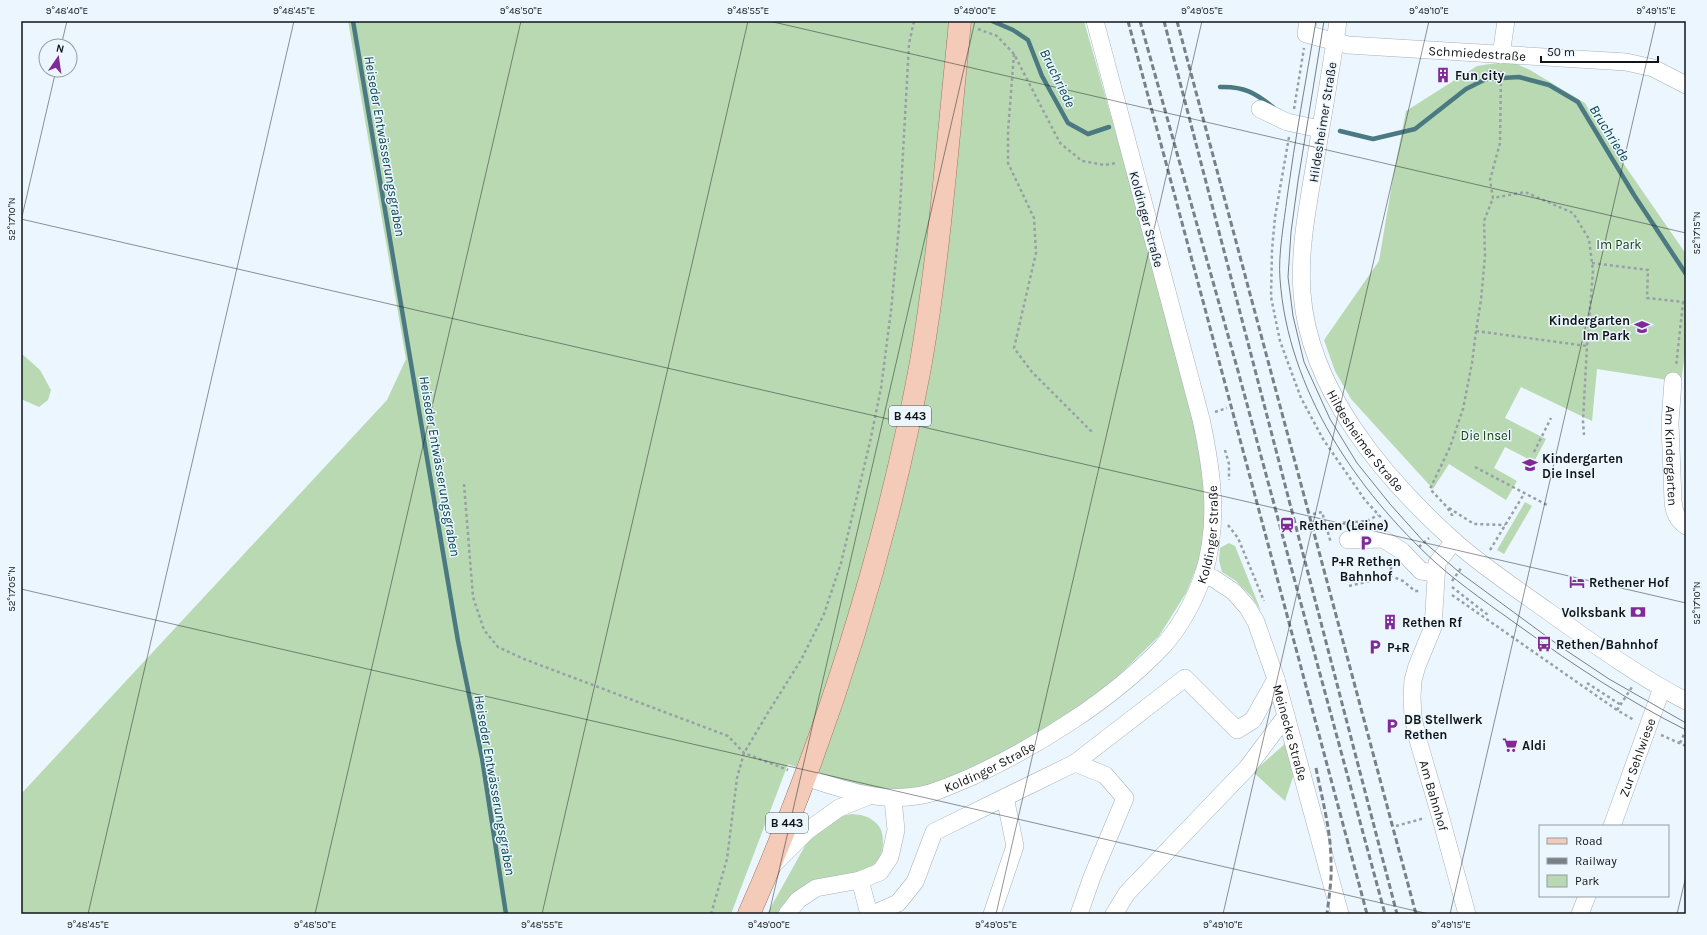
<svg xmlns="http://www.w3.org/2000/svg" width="1707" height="935" font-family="Karla,sans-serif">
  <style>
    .green { fill: #b9d9b3 }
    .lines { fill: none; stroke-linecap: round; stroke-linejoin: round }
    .stream { stroke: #4b7982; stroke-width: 4.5 }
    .minor-casing { stroke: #a7b1b8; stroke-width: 18 }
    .major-casing { stroke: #a07563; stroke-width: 23 }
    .path { stroke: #98a0a6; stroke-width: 2.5; stroke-dasharray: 3 3; stroke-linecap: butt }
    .minor { stroke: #fff; stroke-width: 17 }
    .major { stroke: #f4cbb9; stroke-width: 22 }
    .tram { stroke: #798086; stroke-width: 1 }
    .rail { stroke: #798086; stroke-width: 3; stroke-dasharray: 6 3; stroke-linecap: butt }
    .major-bridge-casing { stroke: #a07563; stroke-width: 23; stroke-linecap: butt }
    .major-bridge { stroke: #f4cbb9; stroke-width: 22 }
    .ticks { fill: none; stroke: #121518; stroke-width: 1; stroke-opacity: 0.45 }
    .labels { text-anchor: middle; stroke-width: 3; stroke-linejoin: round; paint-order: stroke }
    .shield { fill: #ebf6fe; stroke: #53585d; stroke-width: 1 }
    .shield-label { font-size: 12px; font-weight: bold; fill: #121518 }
    .street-label { font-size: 13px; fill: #121518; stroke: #ebf6fe }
    .poi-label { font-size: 13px; font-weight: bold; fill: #121518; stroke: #ebf6fe; text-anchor: start }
    .park-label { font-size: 13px; fill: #14430a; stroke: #ebf6fe }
    .water-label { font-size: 14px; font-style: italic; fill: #094650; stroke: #ebf6fe }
    .neatline { fill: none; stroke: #121518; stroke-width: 1.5 }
    .ticks-label { font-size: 10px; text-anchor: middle; fill: #121518 }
  </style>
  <rect width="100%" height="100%" fill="#ebf6fe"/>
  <path class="green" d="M 348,21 L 1084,21 L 1167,314 L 1207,476 L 1204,549 L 1186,593 L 1159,636 L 1104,690 L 1034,738 L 950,779 L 918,791 L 892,792 L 823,777 L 788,764 L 731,914 L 21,914 L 21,794 L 387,400 L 406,359 Z
    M 1510,61 L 1530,70 L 1585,103 L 1603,134 L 1686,254 L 1686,346 L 1681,382 L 1597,369 L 1592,421 L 1521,387 L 1505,418 L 1546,439 L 1534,462 L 1505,447 L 1494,468 L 1517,481 L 1506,500 L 1449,464 L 1433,489 L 1351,399 L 1335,371 L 1324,340 L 1379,261 L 1394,172 L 1406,111 L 1477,66 Z
    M 21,353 L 40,370 L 51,390 L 48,400 L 39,407 L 21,399 Z
    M 1525,502 L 1532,506 L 1504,554 L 1497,550 Z
    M 1229,543 L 1235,546 L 1261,611 L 1251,596 L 1236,581 L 1222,572 L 1219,560 L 1220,548 Z
    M 1286,743 L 1295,771 L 1285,801 L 1253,772 Z
    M 852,814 C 863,815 869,816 877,824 C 882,829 883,836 883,843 C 882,884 825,873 800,888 C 790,894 785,904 779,914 L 767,914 L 806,844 L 837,817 Z"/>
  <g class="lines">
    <path class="stream" d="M 353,21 L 458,641 L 482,758 L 506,914
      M 992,21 L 1013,30 L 1028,40 L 1042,76 L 1068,123 L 1088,134 L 1109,127
      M 1220,87 C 1244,86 1255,93 1273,107
      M 1340,131 L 1373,139 L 1415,129 L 1466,89 L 1486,79 L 1519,77 L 1549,85 L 1578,102 L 1634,195 L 1686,274"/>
    <g class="minor-casing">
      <g id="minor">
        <path id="s1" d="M 1308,21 L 1306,34 L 1348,45 L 1626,62 L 1653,68 L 1686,85"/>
        <path id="s2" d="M 1338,21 C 1331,71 1322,120 1314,169 C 1307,210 1299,251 1302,293 C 1309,390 1384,478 1453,540 C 1483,567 1517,589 1549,612 C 1594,644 1638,676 1686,701"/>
        <path d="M 1501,55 L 1506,21"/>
        <path d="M 1260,109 L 1287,122 L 1320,129"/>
        <path id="s3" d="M 1673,381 L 1670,423 L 1673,501 C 1674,513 1677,519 1686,526"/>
        <path d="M 1348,540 L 1383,539 L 1402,551 L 1421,571 L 1435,573"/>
        <path id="s4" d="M 1454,541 L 1437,563 L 1433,627 L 1417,666 L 1413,680 L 1412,697 L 1413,717 L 1418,740 L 1440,815 L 1467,914"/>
        <path id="s5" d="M 1203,575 L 1213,578 L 1234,592 L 1248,608 L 1256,622 L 1276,679 L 1340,914"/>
        <path d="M 1075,763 L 1185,678 L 1237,730 L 1253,720 L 1276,679"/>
        <path id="s6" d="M 805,777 C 842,789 877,802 916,796 C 934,794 954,784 971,777 C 1038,746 1112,700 1163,646 C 1181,626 1194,601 1203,576 C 1220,524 1212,470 1201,419 L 1095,21"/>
        <path id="s7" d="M 1612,826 L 1662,688"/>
        <path d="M 772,866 L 807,831 L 839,808 L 869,796"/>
        <path d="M 860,880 L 869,914"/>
        <path d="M 787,914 L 798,900 L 816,888 L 860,880 L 880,872 L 890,857 L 896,830 L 893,799"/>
        <path d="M 873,914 L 898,903 L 915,882 L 934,832 L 1075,763 L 1105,775 L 1125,798 L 1092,877 L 1079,914"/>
        <path d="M 992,914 L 1015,846 L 1005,797"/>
        <path d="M 1114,914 L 1127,893 L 1247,768 L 1286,716"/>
        <path d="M 1580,914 L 1587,896"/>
      </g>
    </g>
    <g class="major-casing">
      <path id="major" d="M 749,914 C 807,783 854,647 889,508 C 901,460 912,411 921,362 C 939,257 947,149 958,43"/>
    </g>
    <path class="path" d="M 978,29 L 997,36 L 1014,54 L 1060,143 L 1082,161 L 1105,165 L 1117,163
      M 1014,54 L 1008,131 L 1008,163 L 1034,218 L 1036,253 L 1014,348 L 1032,372 L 1093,433
      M 1501,71 L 1500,143 L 1490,180 L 1493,198 L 1525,192 L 1573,213 L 1589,239 L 1593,271 L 1587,346 L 1583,421 L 1584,435
      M 1294,109 L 1304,48
      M 1289,137 L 1275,217 L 1272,250 L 1271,297 L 1280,341 L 1301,398 L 1323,439 L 1365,500 L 1386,523
      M 1592,263 L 1648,270 L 1647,298 L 1683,302 L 1676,367
      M 1476,331 L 1587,346
      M 1215,412 L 1227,408
      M 1225,450 L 1229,464 L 1229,480
      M 1534,452 L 1551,418
      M 1475,467 L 1547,505
      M 464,484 L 473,597 L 484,630 L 498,647 L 524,659 L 728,736 L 744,753 L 788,770
      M 1449,508 L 1474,524 L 1505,525
      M 1313,514 L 1322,512 L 1331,543
      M 1452,516 L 1452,515 L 1447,507 L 1430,489 L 1450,447 L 1463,409 L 1472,363 L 1476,331 L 1481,300 L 1485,256 L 1484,221 L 1493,198
      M 1228,525 L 1238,538 L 1264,601
      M 1341,527 L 1341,523 L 1367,521 L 1378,515
      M 1419,547 L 1429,538
      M 1490,550 L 1524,494
      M 1391,576 L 1391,563
      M 1452,581 L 1462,567
      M 1349,586 L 1391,576 L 1403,581 L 1415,591 L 1420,591
      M 1452,587 L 1488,615
      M 1452,595 L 1617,710 L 1634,720
      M 1587,683 L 1621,705
      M 1617,710 L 1632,687
      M 1661,735 L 1686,746
      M 1680,743 L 1686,730
      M 1396,826 L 1425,818
      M 711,914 L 727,859 L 737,778 L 744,753 L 769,711 L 801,660 L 824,614 L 841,563 L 870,442 L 881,388 L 891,311 L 899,226 L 909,44 L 914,21"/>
    <use href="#minor" class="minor"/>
    <use href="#major" class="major"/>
    <path class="tram" d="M 1316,21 C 1306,80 1295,139 1287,198 C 1284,223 1278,254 1280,279 C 1288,390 1356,490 1436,563 C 1463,587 1493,607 1522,628 C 1575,666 1628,701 1686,730
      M 1324,21 L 1298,181 L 1291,232 L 1288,277 L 1293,316 L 1304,362 L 1330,419 L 1357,463 L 1390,504 L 1424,542 L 1459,572 L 1561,647 L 1609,679 L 1686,723"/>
    <path class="rail" d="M 1128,21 L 1367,914
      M 1140,21 L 1238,371 L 1385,914
      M 1164,21 L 1397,914
      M 1177,21 L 1416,914
      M 1316,768 C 1322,799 1331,830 1331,862 C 1332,879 1329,897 1327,914"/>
    <g class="major-bridge-casing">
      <path id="major-bridge" d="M 958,43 L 960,21"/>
    </g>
    <use href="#major-bridge" class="major-bridge"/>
  </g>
  <path class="ticks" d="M 769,21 L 1686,233M 61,46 L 67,21M 21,219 L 1686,603M 21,221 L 56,70M 21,589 L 1429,914M 88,914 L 294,21M 315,914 L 521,21M 542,914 L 748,21M 769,914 L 975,21M 996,914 L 1202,21M 1223,914 L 1429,21M 1450,914 L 1656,21M 1677,914 L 1686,876"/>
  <defs>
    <g id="building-bare" transform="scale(1.2)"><path d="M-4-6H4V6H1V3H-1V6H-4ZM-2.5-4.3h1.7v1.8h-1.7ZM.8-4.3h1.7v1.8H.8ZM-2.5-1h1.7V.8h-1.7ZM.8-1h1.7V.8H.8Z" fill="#802997" stroke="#ebf6fe" stroke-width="2.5" paint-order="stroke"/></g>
    <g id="school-bare" transform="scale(1.2)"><path d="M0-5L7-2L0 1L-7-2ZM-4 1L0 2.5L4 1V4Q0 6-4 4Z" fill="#802997" stroke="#ebf6fe" stroke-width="2.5" paint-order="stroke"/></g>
    <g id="station-bare" transform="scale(1.2)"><path d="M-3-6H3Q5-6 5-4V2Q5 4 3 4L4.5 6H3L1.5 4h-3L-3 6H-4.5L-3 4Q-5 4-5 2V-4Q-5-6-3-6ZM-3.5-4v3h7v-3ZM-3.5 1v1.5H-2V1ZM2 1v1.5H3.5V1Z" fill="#802997" stroke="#ebf6fe" stroke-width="2.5" paint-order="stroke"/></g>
    <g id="parking-bare" transform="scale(1.2)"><path d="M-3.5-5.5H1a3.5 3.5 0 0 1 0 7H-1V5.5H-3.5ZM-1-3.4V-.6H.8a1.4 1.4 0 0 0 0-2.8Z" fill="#802997" stroke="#ebf6fe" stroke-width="2.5" paint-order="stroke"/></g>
    <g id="hotel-bare" transform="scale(1.2)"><path d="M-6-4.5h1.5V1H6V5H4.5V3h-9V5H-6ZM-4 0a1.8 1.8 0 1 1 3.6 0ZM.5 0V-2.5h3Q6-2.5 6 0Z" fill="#802997" stroke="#ebf6fe" stroke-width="2.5" paint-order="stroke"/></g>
    <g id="bank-bare" transform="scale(1.2)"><path d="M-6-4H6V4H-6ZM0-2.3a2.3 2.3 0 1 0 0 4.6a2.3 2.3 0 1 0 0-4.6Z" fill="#802997" stroke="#ebf6fe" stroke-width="2.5" paint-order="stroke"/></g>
    <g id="bus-bare" transform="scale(1.2)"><path d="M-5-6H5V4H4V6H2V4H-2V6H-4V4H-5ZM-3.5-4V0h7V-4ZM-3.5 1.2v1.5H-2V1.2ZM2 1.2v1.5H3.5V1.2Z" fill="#802997" stroke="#ebf6fe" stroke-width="2.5" paint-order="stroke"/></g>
    <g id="supermarket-bare" transform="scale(1.2)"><path d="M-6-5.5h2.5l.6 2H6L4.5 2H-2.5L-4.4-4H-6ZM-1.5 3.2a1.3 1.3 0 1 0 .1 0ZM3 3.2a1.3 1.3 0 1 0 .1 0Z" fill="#802997" stroke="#ebf6fe" stroke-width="2.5" paint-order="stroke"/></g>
  </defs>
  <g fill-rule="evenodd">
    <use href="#building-bare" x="1443" y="75"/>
    <use href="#school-bare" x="1642" y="327"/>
    <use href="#school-bare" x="1530" y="465"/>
    <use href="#station-bare" x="1287" y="525"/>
    <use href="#parking-bare" x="1366" y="543"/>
    <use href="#hotel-bare" x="1577" y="582"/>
    <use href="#bank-bare" x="1638" y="612"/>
    <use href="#building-bare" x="1390" y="622"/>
    <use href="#bus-bare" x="1544" y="644"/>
    <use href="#parking-bare" x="1375" y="647"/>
    <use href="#parking-bare" x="1392" y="726"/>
    <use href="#supermarket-bare" x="1510" y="745"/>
  </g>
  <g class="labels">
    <g class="shield">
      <rect x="889" y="406" width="42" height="20" rx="3"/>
      <rect x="766" y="813" width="42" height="20" rx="3"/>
    </g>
    <g class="shield-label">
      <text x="910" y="420">B 443</text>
      <text x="787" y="827">B 443</text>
    </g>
    <g class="street-label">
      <text dy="5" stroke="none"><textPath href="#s1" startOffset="186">Schmiedestraße</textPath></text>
      <text transform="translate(1322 122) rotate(-81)" y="5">Hildesheimer Straße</text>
      <text transform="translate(1147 219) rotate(75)" y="5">Koldinger Straße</text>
      <text dy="5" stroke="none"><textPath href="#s2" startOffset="438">Hildesheimer Straße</textPath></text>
      <text dy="5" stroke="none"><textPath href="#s3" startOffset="75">Am Kindergarten</textPath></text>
      <text dy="5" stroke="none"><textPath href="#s6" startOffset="529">Koldinger Straße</textPath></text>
      <text dy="5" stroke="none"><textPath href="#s5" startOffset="189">Meinecke Straße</textPath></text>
      <text dy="5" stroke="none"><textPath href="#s7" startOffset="73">Zur Sehlwiese</textPath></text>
      <text dy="5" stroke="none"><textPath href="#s6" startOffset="193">Koldinger Straße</textPath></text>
      <text dy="5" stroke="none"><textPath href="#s4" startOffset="267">Am Bahnhof</textPath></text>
    </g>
    <g class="poi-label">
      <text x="1455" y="80">Fun city</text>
      <text x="1630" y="325" text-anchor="end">Kindergarten<tspan x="1630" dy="15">Im Park</tspan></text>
      <text x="1542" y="463">Kindergarten<tspan x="1542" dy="15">Die Insel</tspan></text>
      <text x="1299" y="530">Rethen (Leine)</text>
      <text x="1366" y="566" text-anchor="middle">P+R Rethen<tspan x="1366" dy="15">Bahnhof</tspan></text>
      <text x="1589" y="587">Rethener Hof</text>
      <text x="1626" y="617" text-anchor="end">Volksbank</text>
      <text x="1402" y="627">Rethen Rf</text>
      <text x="1556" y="649">Rethen/Bahnhof</text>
      <text x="1387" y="652">P+R</text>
      <text x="1404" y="724">DB Stellwerk<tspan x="1404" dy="15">Rethen</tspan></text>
      <text x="1522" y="750">Aldi</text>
    </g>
    <g class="park-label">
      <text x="1619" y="249">Im Park</text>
      <text x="1486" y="440">Die Insel</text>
    </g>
    <g class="water-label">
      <text transform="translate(1058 78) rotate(64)" y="5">Bruchriede</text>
      <text transform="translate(1610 133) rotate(58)" y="5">Bruchriede</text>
      <text transform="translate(385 146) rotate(80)" y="5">Heiseder Entwässerungsgraben</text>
      <text transform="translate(440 466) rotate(80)" y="5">Heiseder Entwässerungsgraben</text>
      <text transform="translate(495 785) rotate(80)" y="5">Heiseder Entwässerungsgraben</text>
    </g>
  </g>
  <rect width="1707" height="935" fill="none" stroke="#ebf6fe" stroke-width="44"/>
  <rect x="1539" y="825" width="130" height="72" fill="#ebf6fe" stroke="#949ca2"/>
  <rect x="1547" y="838" width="20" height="6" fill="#f4cbb9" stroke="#949ca2"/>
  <text x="1575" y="845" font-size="12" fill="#121518">Road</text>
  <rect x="1547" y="858" width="20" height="6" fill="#798086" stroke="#949ca2"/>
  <text x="1575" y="865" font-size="12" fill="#121518">Railway</text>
  <rect x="1547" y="875" width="20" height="12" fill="#b9d9b3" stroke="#949ca2"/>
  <text x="1575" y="885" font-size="12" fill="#121518">Park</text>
  <g transform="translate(58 58) rotate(13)"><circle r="19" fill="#ebf6fe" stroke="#949ca2"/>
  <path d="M0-3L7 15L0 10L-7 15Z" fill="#802997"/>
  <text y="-6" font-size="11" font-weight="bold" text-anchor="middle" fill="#121518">N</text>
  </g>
  <path d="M1541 56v6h117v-6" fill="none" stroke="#121518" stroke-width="2"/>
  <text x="1547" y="56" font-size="12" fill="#121518" stroke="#ebf6fe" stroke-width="3" paint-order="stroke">50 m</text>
  <rect x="22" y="22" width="1663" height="891" class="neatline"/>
  <g class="ticks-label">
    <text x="67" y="14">9°48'40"E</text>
    <text x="294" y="14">9°48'45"E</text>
    <text x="521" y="14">9°48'50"E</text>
    <text x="748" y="14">9°48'55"E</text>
    <text x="975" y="14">9°49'00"E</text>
    <text x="1202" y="14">9°49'05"E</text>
    <text x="1429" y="14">9°49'10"E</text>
    <text x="1656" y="14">9°49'15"E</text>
    <text transform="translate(11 219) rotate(-90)" y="4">52°17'10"N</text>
    <text transform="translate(1696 233) rotate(-90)" y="4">52°17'15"N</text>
    <text transform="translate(11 589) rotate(-90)" y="4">52°17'05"N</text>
    <text transform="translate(1696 603) rotate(-90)" y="4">52°17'10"N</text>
    <text x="88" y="928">9°48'45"E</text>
    <text x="315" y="928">9°48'50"E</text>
    <text x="542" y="928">9°48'55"E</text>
    <text x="769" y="928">9°49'00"E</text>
    <text x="996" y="928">9°49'05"E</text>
    <text x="1223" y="928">9°49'10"E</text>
    <text x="1451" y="928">9°49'15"E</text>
  </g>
</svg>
